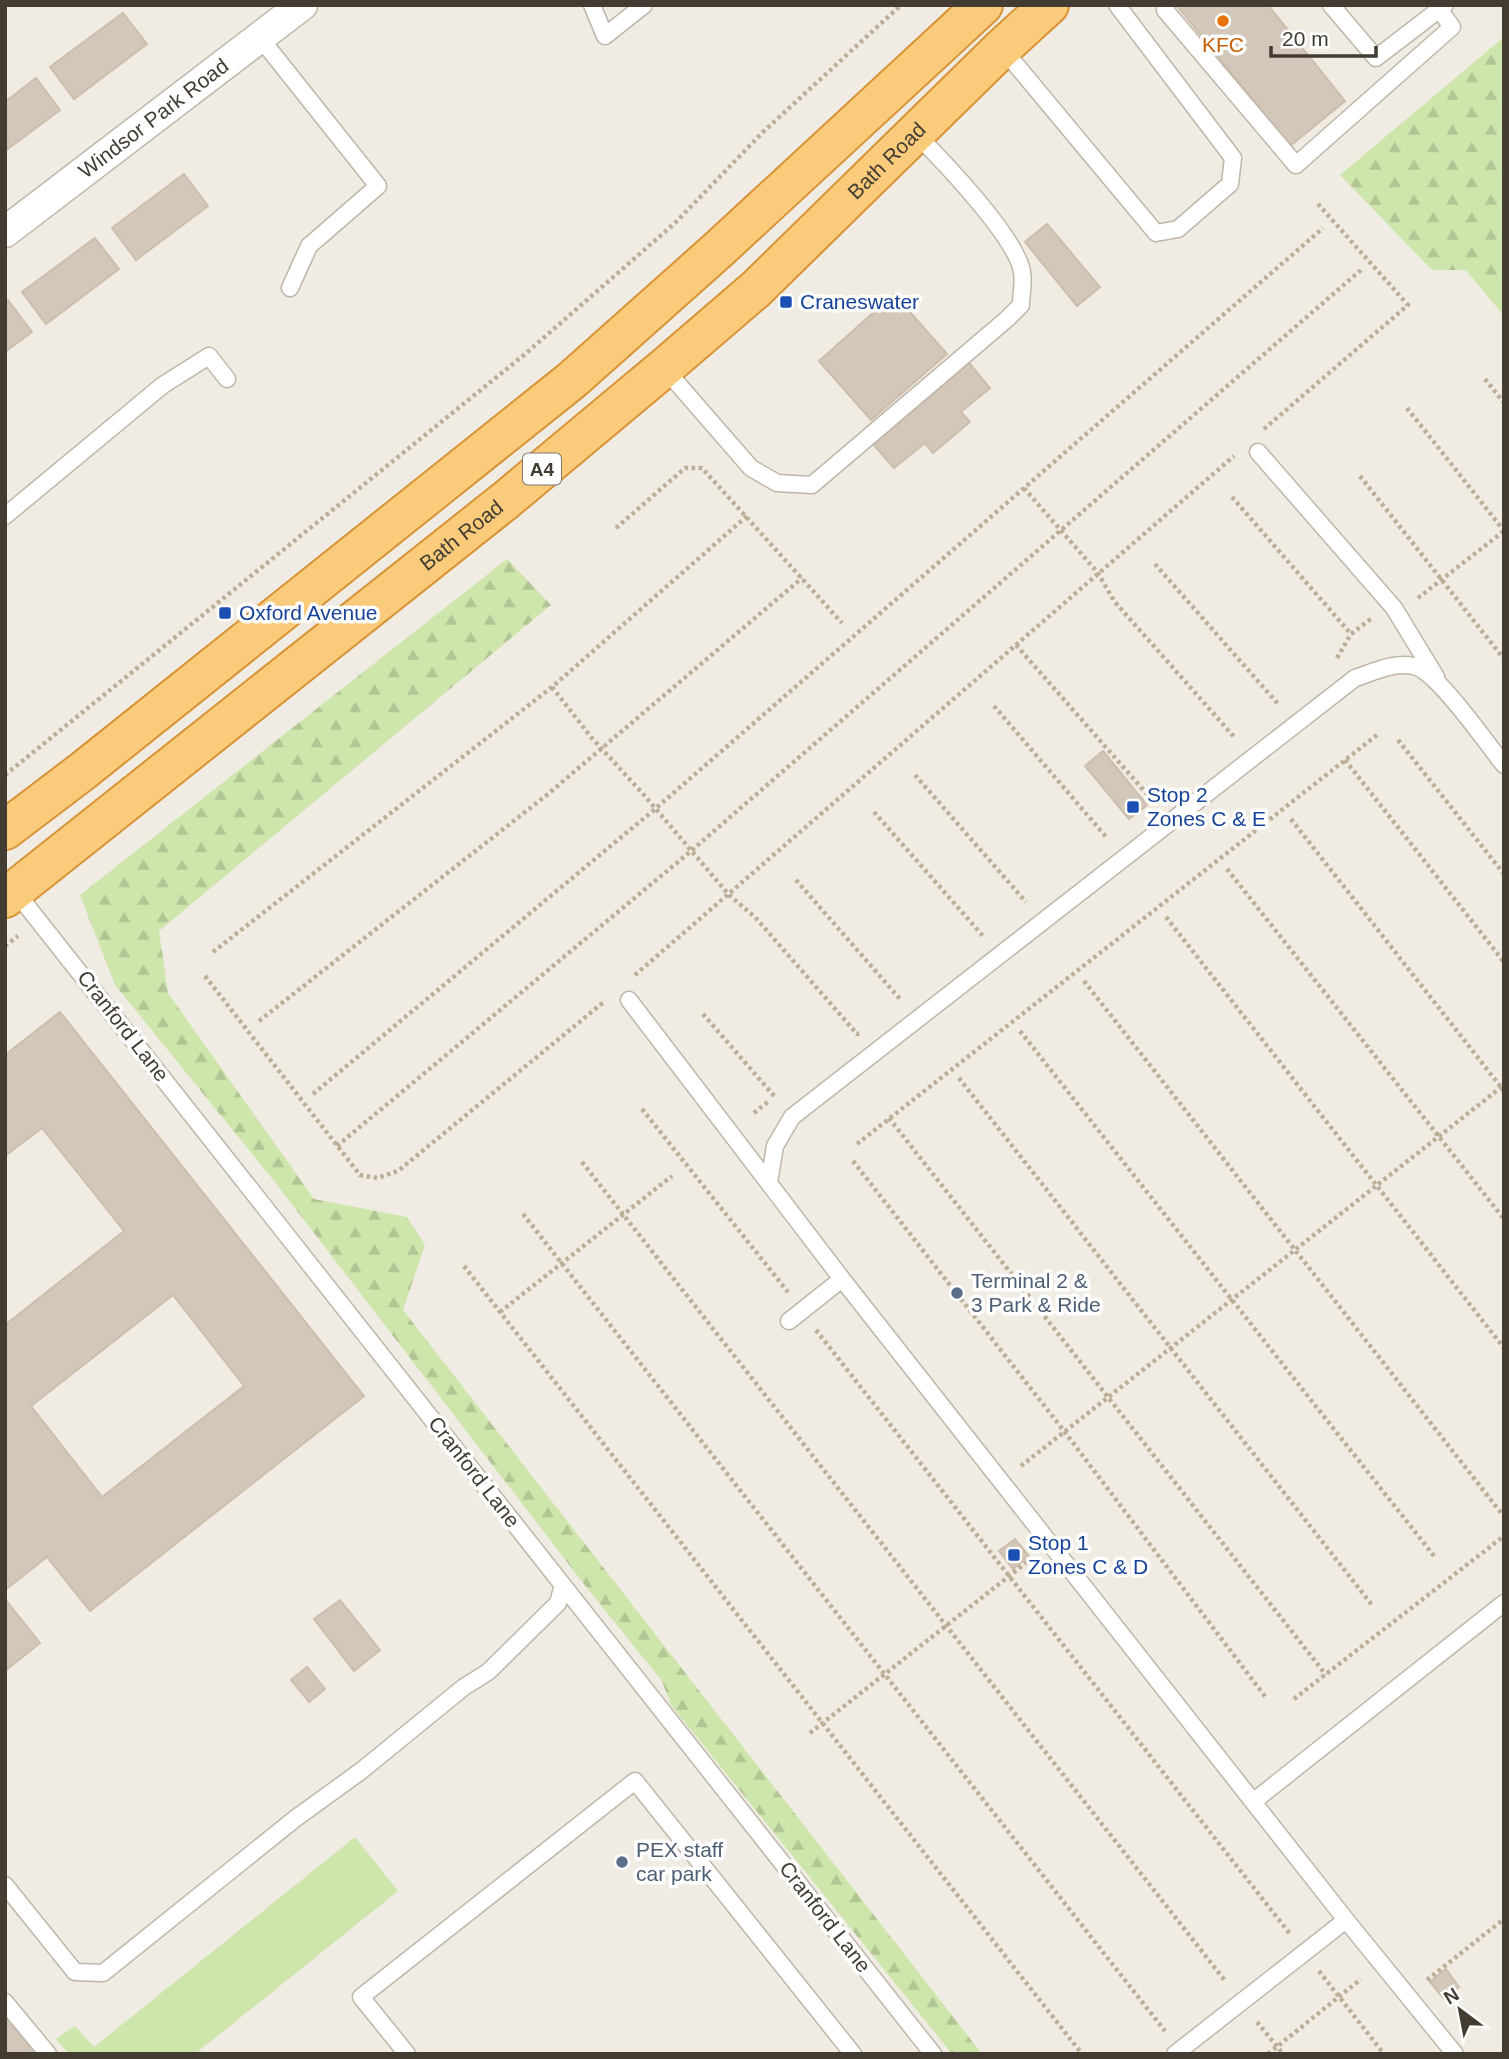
<svg xmlns="http://www.w3.org/2000/svg" width="1509" height="2059" font-family="Arial,sans-serif">
  <style>
    .grass { fill: #cee5ac }
    .forest { fill: url(#forest-firs) }
    .building { fill: #d2c7b9; stroke: #ccbeac; stroke-width: 2; fill-rule: evenodd }
    .lines { fill: none; stroke-linecap: round; stroke-linejoin: round }
    .service-casing { stroke: #bfb6a9; stroke-width: 19 }
    .minor-casing { stroke: #bfb6a9; stroke-width: 33 }
    .trunk-casing { stroke: #d89335; stroke-width: 42 }
    .path { stroke: #bdae97; stroke-width: 4.5; stroke-dasharray: 3.5 3.5; stroke-linecap: butt }
    .service { stroke: #fff; stroke-width: 16 }
    .minor { stroke: #fff; stroke-width: 30 }
    .trunk { stroke: #facb7b; stroke-width: 38 }
    .food-dot { fill: #e8710a; stroke: #fff; stroke-width: 2.5 }
    .transit-dot { fill: #1a4fb4; stroke: #fff; stroke-width: 2.5 }
    .service-dot { fill: #5c6f8a; stroke: #fff; stroke-width: 2.5 }
    .labels { text-anchor: middle; stroke-width: 7; stroke-linejoin: round; paint-order: stroke }
    .shield { fill: #fff; stroke: #7b7670; stroke-width: 2 }
    .shield-label { font-size: 19px; font-weight: bold; fill: #423c33 }
    .food-label { font-size: 21px; fill: #c56008; stroke: #fff }
    .street-label { font-size: 21px; fill: #423c33; stroke: #fff }
    .transit-label { font-size: 21px; fill: #164399; stroke: #fff; text-anchor: start }
    .service-label { font-size: 21px; fill: #4e5e75; stroke: #fff; text-anchor: start }
  </style>
  <defs>
    <pattern id="forest-firs" width="22" height="20" patternUnits="userSpaceOnUse" patternTransform="scale(1.75)"><rect width="22" height="20" fill="#cee5ac"/><path d="M5 1l3.5 6h-7zM16 11l3.5 6h-7z" fill="#b2c594"/></pattern>
  </defs>
  <rect width="100%" height="100%" fill="#f1ece3"/>
  <path class="grass" d="M 355,1837 L 398,1891 L 195,2054 L 69,2054 L 56,2039 L 75,2026 L 94,2047 Z"/>
  <path class="forest" d="M 1504,37 L 1504,316 L 1466,270 L 1432,270 L 1340,175 Z
    M 507,559 L 551,605 L 159,931 L 168,993 L 314,1199 L 407,1217 L 425,1245 L 403,1310 L 982,2054 L 952,2054 L 671,1705 L 662,1681 L 587,1588 L 274,1181 L 115,985 L 80,895 Z"/>
  <path class="building" d="M 1181,5 L 1268,5 L 1345,101 L 1290,146 L 1178,7 Z
    M 123,13 L 147,44 L 74,99 L 50,67 Z
    M 36,78 L 60,110 L 5,151 L 5,102 Z
    M 184,174 L 208,206 L 136,260 L 112,228 Z
    M 1047,224 L 1100,287 L 1077,306 L 1025,242 Z
    M 95,238 L 119,269 L 46,324 L 22,292 Z
    M 894,294 L 947,354 L 871,420 L 819,361 Z
    M 8,300 L 32,332 L 5,352 L 5,302 Z
    M 969,363 L 990,388 L 961,412 L 970,422 L 933,453 L 925,443 L 894,468 L 873,444 Z
    M 1103,751 L 1147,805 L 1129,819 L 1085,766 Z
    M 60,1012 L 364,1396 L 90,1611 L 47,1557 L 5,1590 L 5,1325 L 124,1231 L 42,1128 L 5,1156 L 5,1055 ZM 173,1295 L 244,1386 L 102,1497 L 31,1406 Z
    M 1015,1539 L 1029,1556 L 1013,1569 L 999,1551 Z
    M 5,1599 L 40,1643 L 5,1671 Z
    M 340,1600 L 380,1650 L 354,1671 L 314,1619 Z
    M 307,1667 L 325,1689 L 309,1702 L 291,1680 Z
    M 1446,1969 L 1459,1987 L 1444,1999 L 1430,1982 Z
    M 5,2010 L 41,2054 L 5,2054 Z"/>
  <g class="lines">
    <g class="service-casing">
      <path id="service" d="M 592,5 L 605,36 L 644,5
        M 1167,5 L 1165,10 L 1296,165 L 1452,27 L 1439,9
        M 1331,5 L 1376,58 L 1445,5
        M 261,39 L 378,186 L 309,246 L 290,288
        M 1002,48 L 1156,233 L 1178,229 L 1230,184 L 1233,158 L 1117,5
        M 664,368 L 751,468 L 777,483 L 812,485 L 1007,319 L 1021,305 C 1021,295 1024,282 1022,272 C 1017,238 942,160 916,134
        M 1258,452 L 1394,608 L 1436,677
        M 5,516 L 163,385 L 209,356 L 227,379
        M 15,891 L 933,2054
        M 629,1000 L 842,1279 L 1346,1920 L 1455,2054
        M 769,1183 L 775,1146 L 792,1117 L 1355,678 C 1374,672 1393,662 1413,666 C 1436,669 1487,744 1504,765
        M 789,1321 L 842,1279
        M 1254,1801 L 1504,1603
        M 5,1885 L 75,1972 L 103,1973 L 296,1818 L 361,1771 L 464,1687 L 488,1672 L 558,1603 L 563,1585
        M 5,2002 L 48,2054
        M 407,2054 L 361,1997 L 635,1781 L 853,2054
        M 1175,2054 L 1346,1920"/>
    </g>
    <g class="minor-casing">
      <g id="minor">
        <path id="s1" d="M 5,232 L 302,5"/>
      </g>
    </g>
    <g class="trunk-casing">
      <g id="trunk">
        <path d="M 5,830 L 84,770 L 572,380 L 719,249 L 983,5"/>
        <path id="s2" d="M 5,898 L 506,500 L 664,368 L 756,289 L 1002,48 L 1049,5"/>
      </g>
    </g>
    <path class="path" d="M 1485,379 L 1504,403
      M 1407,408 L 1504,531
      M 1264,429 L 1408,305 L 1318,204
      M 1360,476 L 1504,659
      M 1024,488 L 1098,573 L 1114,601 L 1235,738
      M 1232,497 L 1351,634
      M 616,528 L 685,468 L 702,468 L 842,623
      M 1155,564 L 1278,704
      M 1418,598 L 1504,531
      M 1016,645 L 1154,802
      M 1337,658 L 1351,634 L 1372,618
      M 552,687 L 591,737 L 644,795 L 729,895 L 755,917 L 857,1034 L 859,1033
      M 994,706 L 1107,838
      M 1398,740 L 1504,874
      M 1345,760 L 1504,962
      M 5,775 L 524,355 L 675,223 L 763,132 L 901,5
      M 915,775 L 1026,902
      M 874,812 L 983,936
      M 1291,819 L 1504,1091
      M 1227,869 L 1504,1219
      M 796,880 L 900,999
      M 1166,917 L 1504,1348
      M 5,946 L 18,936
      M 213,952 L 552,687 L 747,516
      M 635,975 L 1234,456
      M 205,976 L 360,1175 L 377,1178 L 398,1171 L 605,1001
      M 1084,981 L 1502,1514
      M 703,1014 L 775,1097
      M 259,1021 L 548,794 L 802,578
      M 1020,1031 L 1434,1556
      M 959,1078 L 1372,1605
      M 313,1094 L 655,809 L 1323,228
      M 642,1109 L 788,1292
      M 754,1113 L 770,1100
      M 889,1118 L 1326,1675
      M 857,1144 L 1377,735
      M 337,1146 L 691,851 L 1361,270
      M 853,1161 L 1064,1431 L 1267,1699
      M 582,1162 L 1226,1982
      M 523,1214 L 1165,2031
      M 464,1266 L 1082,2054
      M 500,1312 L 672,1176
      M 816,1330 L 1290,1934
      M 1021,1466 L 1504,1085
      M 1294,1699 L 1504,1536
      M 810,1733 L 1032,1558
      M 1319,1971 L 1384,2054
      M 1427,1980 L 1504,1919
      M 1257,2022 L 1283,2054
      M 1268,2054 L 1361,1979"/>
    <use href="#service" class="service"/>
    <use href="#minor" class="minor"/>
    <use href="#trunk" class="trunk"/>
  </g>
  <circle class="food-dot" cx="1223" cy="21" r="7"/>
  <g class="transit-dot">
    <rect x="779" y="295" width="14" height="14" rx="3.5"/>
    <rect x="218" y="606" width="14" height="14" rx="3.5"/>
    <rect x="1126" y="800" width="14" height="14" rx="3.5"/>
    <rect x="1007" y="1548" width="14" height="14" rx="3.5"/>
  </g>
  <g class="service-dot">
    <circle cx="957" cy="1293" r="7"/>
    <circle cx="622" cy="1862" r="7"/>
  </g>
  <g class="labels">
    <rect class="shield" x="523" y="453.5" width="38" height="31" rx="5"/>
    <g class="shield-label">
      <text x="542" y="476">A4</text>
    </g>
    <g class="food-label">
      <text x="1223" y="52">KFC</text>
    </g>
    <g class="street-label">
      <text dy="7" stroke="none"><textPath href="#s1" startOffset="187">Windsor Park Road</textPath></text>
      <text dy="7" stroke="none"><textPath href="#s2" startOffset="1150">Bath Road</textPath></text>
      <text dy="7" stroke="none"><textPath href="#s2" startOffset="583">Bath Road</textPath></text>
      <text transform="translate(123 1026) rotate(52)" y="7">Cranford Lane</text>
      <text transform="translate(474 1472) rotate(52)" y="7">Cranford Lane</text>
      <text transform="translate(825 1917) rotate(52)" y="7">Cranford Lane</text>
    </g>
    <g class="transit-label">
      <text x="800" y="309">Craneswater</text>
      <text x="239" y="620">Oxford Avenue</text>
      <text x="1147" y="802">Stop 2<tspan x="1147" dy="24">Zones C &amp; E</tspan></text>
      <text x="1028" y="1550">Stop 1<tspan x="1028" dy="24">Zones C &amp; D</tspan></text>
    </g>
    <g class="service-label">
      <text x="971" y="1288">Terminal 2 &amp;<tspan x="971" dy="24">3 Park &amp; Ride</tspan></text>
      <text x="636" y="1857">PEX staff<tspan x="636" dy="24">car park</tspan></text>
    </g>
  </g>
  <rect width="1509" height="2059" fill="none" stroke="#423c33" stroke-width="14"/>
  <g transform="translate(1460 2010) rotate(328)" stroke="#ffffff" stroke-width="5" paint-order="stroke">
  <path d="M0-5L12 26L0 18L-12 26Z" fill="#423c33"/>
  <text y="-10" font-size="19" font-weight="bold" text-anchor="middle" fill="#423c33">N</text>
  </g>
  <path d="M1271 46v10h105v-10" fill="none" stroke="#423c33" stroke-width="3.5"/>
  <text x="1282" y="46" font-size="21" fill="#423c33" stroke="#ffffff" stroke-width="5" paint-order="stroke">20 m</text>
</svg>
